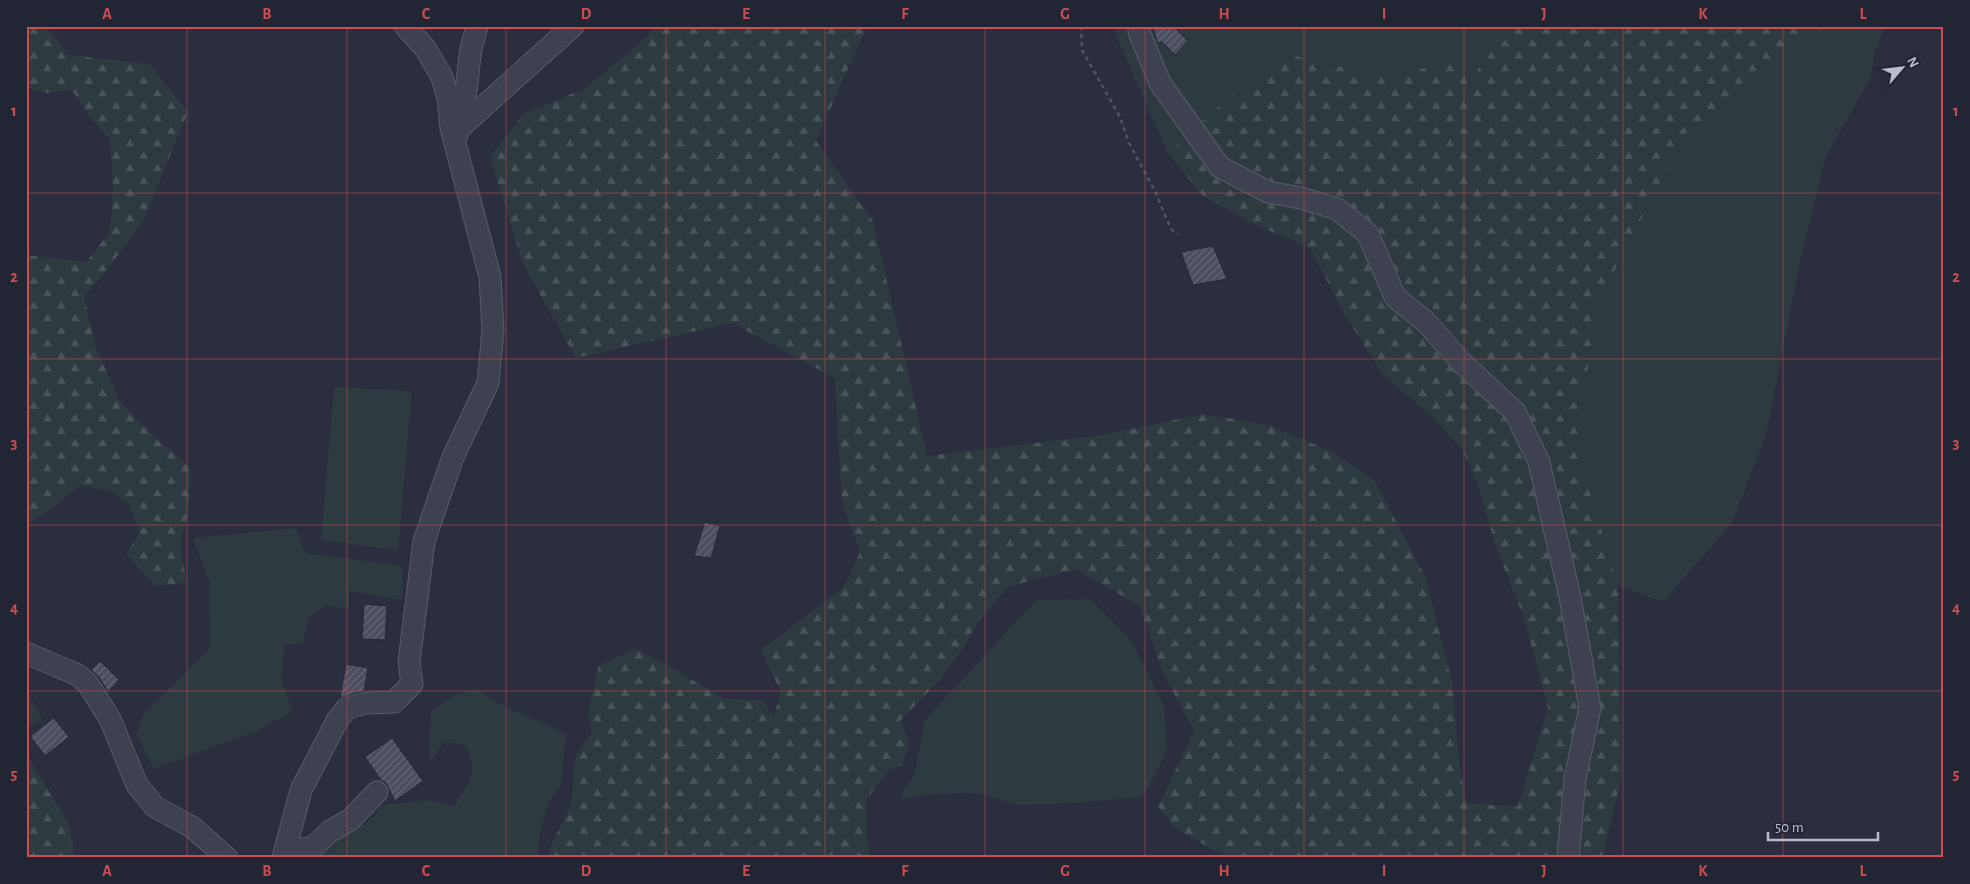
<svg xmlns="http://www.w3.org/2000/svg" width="1970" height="884" font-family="'Alegreya Sans',sans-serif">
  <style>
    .grass { fill: #2d3b41 }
    .forest { fill: url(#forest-firs) }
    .building { fill: url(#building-hatch); stroke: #242836 }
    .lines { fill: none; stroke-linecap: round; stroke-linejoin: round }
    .minor-casing { stroke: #585c69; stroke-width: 23 }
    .path { stroke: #4c585f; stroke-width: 2.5; stroke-dasharray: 4 4; stroke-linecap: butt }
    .minor { stroke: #3e414f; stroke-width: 21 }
    .grid { fill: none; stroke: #cf4d50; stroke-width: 1; stroke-opacity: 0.55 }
    .neatline { fill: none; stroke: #cf4d50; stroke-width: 2 }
    .grid-label { font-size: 16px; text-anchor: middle; font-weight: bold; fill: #cf4d50 }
  </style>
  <defs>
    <pattern id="forest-firs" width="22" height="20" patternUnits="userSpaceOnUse" patternTransform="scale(1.25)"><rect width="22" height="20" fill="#2d3b41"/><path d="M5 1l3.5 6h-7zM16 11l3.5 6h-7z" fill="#49555b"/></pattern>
    <pattern id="building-hatch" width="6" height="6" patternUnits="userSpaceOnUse" patternTransform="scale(1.25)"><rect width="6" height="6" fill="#4a4e60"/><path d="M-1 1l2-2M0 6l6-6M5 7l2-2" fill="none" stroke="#626675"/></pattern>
  </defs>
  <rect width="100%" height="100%" fill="#2a2e3f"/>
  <path class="grass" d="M 1112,26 L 1511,26 L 1476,72 L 1445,62 L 1388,78 L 1287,54 L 1221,104 L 1168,153 Z
    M 1825,26 L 1886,26 L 1879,41 L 1879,45 L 1874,51 L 1871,77 L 1825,158 L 1800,261 L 1766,435 L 1732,523 L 1663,602 L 1618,586 L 1576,445 L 1598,303 L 1685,134 Z
    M 334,387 L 412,391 L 398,550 L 321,540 Z
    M 296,528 L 305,553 L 403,566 L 402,600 L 349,591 L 349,609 L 326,605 L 310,616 L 302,643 L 285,644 L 281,678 L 293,712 L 254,732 L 154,769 L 136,734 L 144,713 L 210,648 L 209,580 L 193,538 Z
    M 1090,599 L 1132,642 L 1164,705 L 1167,749 L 1152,782 L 1141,797 L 1073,803 L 1017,805 L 978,793 L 934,794 L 899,799 L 915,773 L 925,720 L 1036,600 Z
    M 26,689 L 42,720 L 26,728 Z
    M 473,689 L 511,709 L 567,734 L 564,748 L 561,786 L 548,803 L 540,832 L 538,858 L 312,858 L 334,841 L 372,819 L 383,805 L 428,800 L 454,806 C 469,782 480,773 465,745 L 443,742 L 429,765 L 431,711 L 451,697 Z"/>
  <path class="forest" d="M 26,26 L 46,26 L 68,55 L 149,64 L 188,112 L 143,221 L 110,266 L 84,297 L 96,347 L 119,400 L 157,439 L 190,467 L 189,508 L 180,544 L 187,583 L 155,586 L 126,554 L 140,533 L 129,504 L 110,491 L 80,485 L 60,502 L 26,526 L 26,255 L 86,262 L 110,232 L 113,190 L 110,140 L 90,117 L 72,90 L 44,93 L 26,87 Z
    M 655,26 L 867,26 L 816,141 L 873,221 L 927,456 L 1102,435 L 1203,414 L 1268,425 L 1333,452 L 1375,481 L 1425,576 L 1452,681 L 1460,769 L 1467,804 L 1518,806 L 1548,707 L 1524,618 L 1496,547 L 1479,488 L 1462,449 L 1431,415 L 1383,375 L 1345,315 L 1310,248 L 1256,225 L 1202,195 L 1168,153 L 1221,104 L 1287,54 L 1388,78 L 1445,62 L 1476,72 L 1511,26 L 1825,26 L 1685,134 L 1598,303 L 1576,445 L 1618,586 L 1622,775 L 1602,858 L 1228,858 L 1175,828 L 1158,807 L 1194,731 L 1162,671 L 1140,606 L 1075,569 L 1008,587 L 979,620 L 962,650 L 936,684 L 900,721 L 910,742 L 902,765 L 889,770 L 866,800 L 867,840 L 871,858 L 548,858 L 551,846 L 572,802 L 575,756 L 592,732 L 588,712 L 599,665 L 636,649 L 671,667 L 722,698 L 763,701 L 774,716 L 781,692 L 761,650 L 843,588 L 860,552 L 842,502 L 835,378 L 732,323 L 576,358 L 523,264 L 490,157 L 523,114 L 584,89 L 646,38 Z
    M 26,753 L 69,825 L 75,858 L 26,858 Z"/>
  <path class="building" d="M 1153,26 L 1173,26 L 1188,41 L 1175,55 L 1162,42 L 1157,42 Z
    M 1213,246 L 1227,279 L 1193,285 L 1181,252 Z
    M 705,522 L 720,526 L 711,558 L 694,556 Z
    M 364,604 L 387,606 L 385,640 L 362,639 Z
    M 100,661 L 119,680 L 108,692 L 99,677 L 91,670 Z
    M 346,664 L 368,668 L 364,691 L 340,698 Z
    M 54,718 L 69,737 L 45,756 L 30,736 Z
    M 392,738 L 423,781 L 395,801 L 386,783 L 381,780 L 365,757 Z"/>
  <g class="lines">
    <g class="minor-casing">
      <path id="minor" d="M 1139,26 L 1139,32 L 1160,83 L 1220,167 L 1268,192 L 1301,198 L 1337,209 L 1368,234 L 1395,297 L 1426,322 L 1462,363 L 1515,412 L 1539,462 L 1570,597 L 1590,708 L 1575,779 L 1568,858
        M 452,128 C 468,114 467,70 471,49 C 473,41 475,34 477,26
        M 455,140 L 459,129 L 465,123 L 573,26
        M 26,653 L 78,675 L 88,684 L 110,719 L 137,785 L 155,807 L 192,827 L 227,858
        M 285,851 L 312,848 L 329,832 L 351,819 L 377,792
        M 283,858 L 301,790 L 338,719 L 347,708 L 366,703 L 394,702 L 412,684 L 409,662 L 424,541 L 453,457 L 488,383 L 493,330 L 490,277 L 451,128 L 448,98 L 442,77 L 425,48 L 405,26"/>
    </g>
    <path class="path" d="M 1081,26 L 1082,50 L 1120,117 L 1129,143 L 1156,193 L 1166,218 L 1172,230 L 1178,234"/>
    <use href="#minor" class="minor"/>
  </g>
  <path class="grid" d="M 187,26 L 187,858M 347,26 L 347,858M 506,26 L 506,858M 666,26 L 666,858M 825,26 L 825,858M 985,26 L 985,858M 1145,26 L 1145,858M 1304,26 L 1304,858M 1464,26 L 1464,858M 1623,26 L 1623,858M 1783,26 L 1783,858M 26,193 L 1944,193M 26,359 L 1944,359M 26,525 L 1944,525M 26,691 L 1944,691"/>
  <rect width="1970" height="884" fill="none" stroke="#222634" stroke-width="55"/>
  <g transform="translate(1902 68) rotate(62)" stroke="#222634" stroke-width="4" paint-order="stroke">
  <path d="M0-4L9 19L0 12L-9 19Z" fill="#babdc9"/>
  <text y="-8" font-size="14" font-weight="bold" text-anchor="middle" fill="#babdc9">N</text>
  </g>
  <path d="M1768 832v8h110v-8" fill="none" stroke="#babdc9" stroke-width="2.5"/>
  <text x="1775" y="832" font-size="15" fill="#babdc9" stroke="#222634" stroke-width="4" paint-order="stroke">50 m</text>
  <rect x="28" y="28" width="1914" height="828" class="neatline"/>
  <g class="grid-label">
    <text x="107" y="19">A</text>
    <text x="267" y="19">B</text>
    <text x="426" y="19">C</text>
    <text x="586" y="19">D</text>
    <text x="746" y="19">E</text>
    <text x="905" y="19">F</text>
    <text x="1065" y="19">G</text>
    <text x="1224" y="19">H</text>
    <text x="1384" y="19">I</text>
    <text x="1544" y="19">J</text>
    <text x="1703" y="19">K</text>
    <text x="1863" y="19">L</text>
    <text x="14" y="116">1</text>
    <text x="1956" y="116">1</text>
    <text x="14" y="282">2</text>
    <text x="1956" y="282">2</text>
    <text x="14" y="448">3</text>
    <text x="1956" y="448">3</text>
    <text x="14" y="613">4</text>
    <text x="1956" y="613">4</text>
    <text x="14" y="779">5</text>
    <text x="1956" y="779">5</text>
    <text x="107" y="876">A</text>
    <text x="267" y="876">B</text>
    <text x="426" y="876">C</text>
    <text x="586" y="876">D</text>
    <text x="746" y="876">E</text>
    <text x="905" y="876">F</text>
    <text x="1065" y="876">G</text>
    <text x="1224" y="876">H</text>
    <text x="1384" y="876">I</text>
    <text x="1544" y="876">J</text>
    <text x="1703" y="876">K</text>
    <text x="1863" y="876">L</text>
  </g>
</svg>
